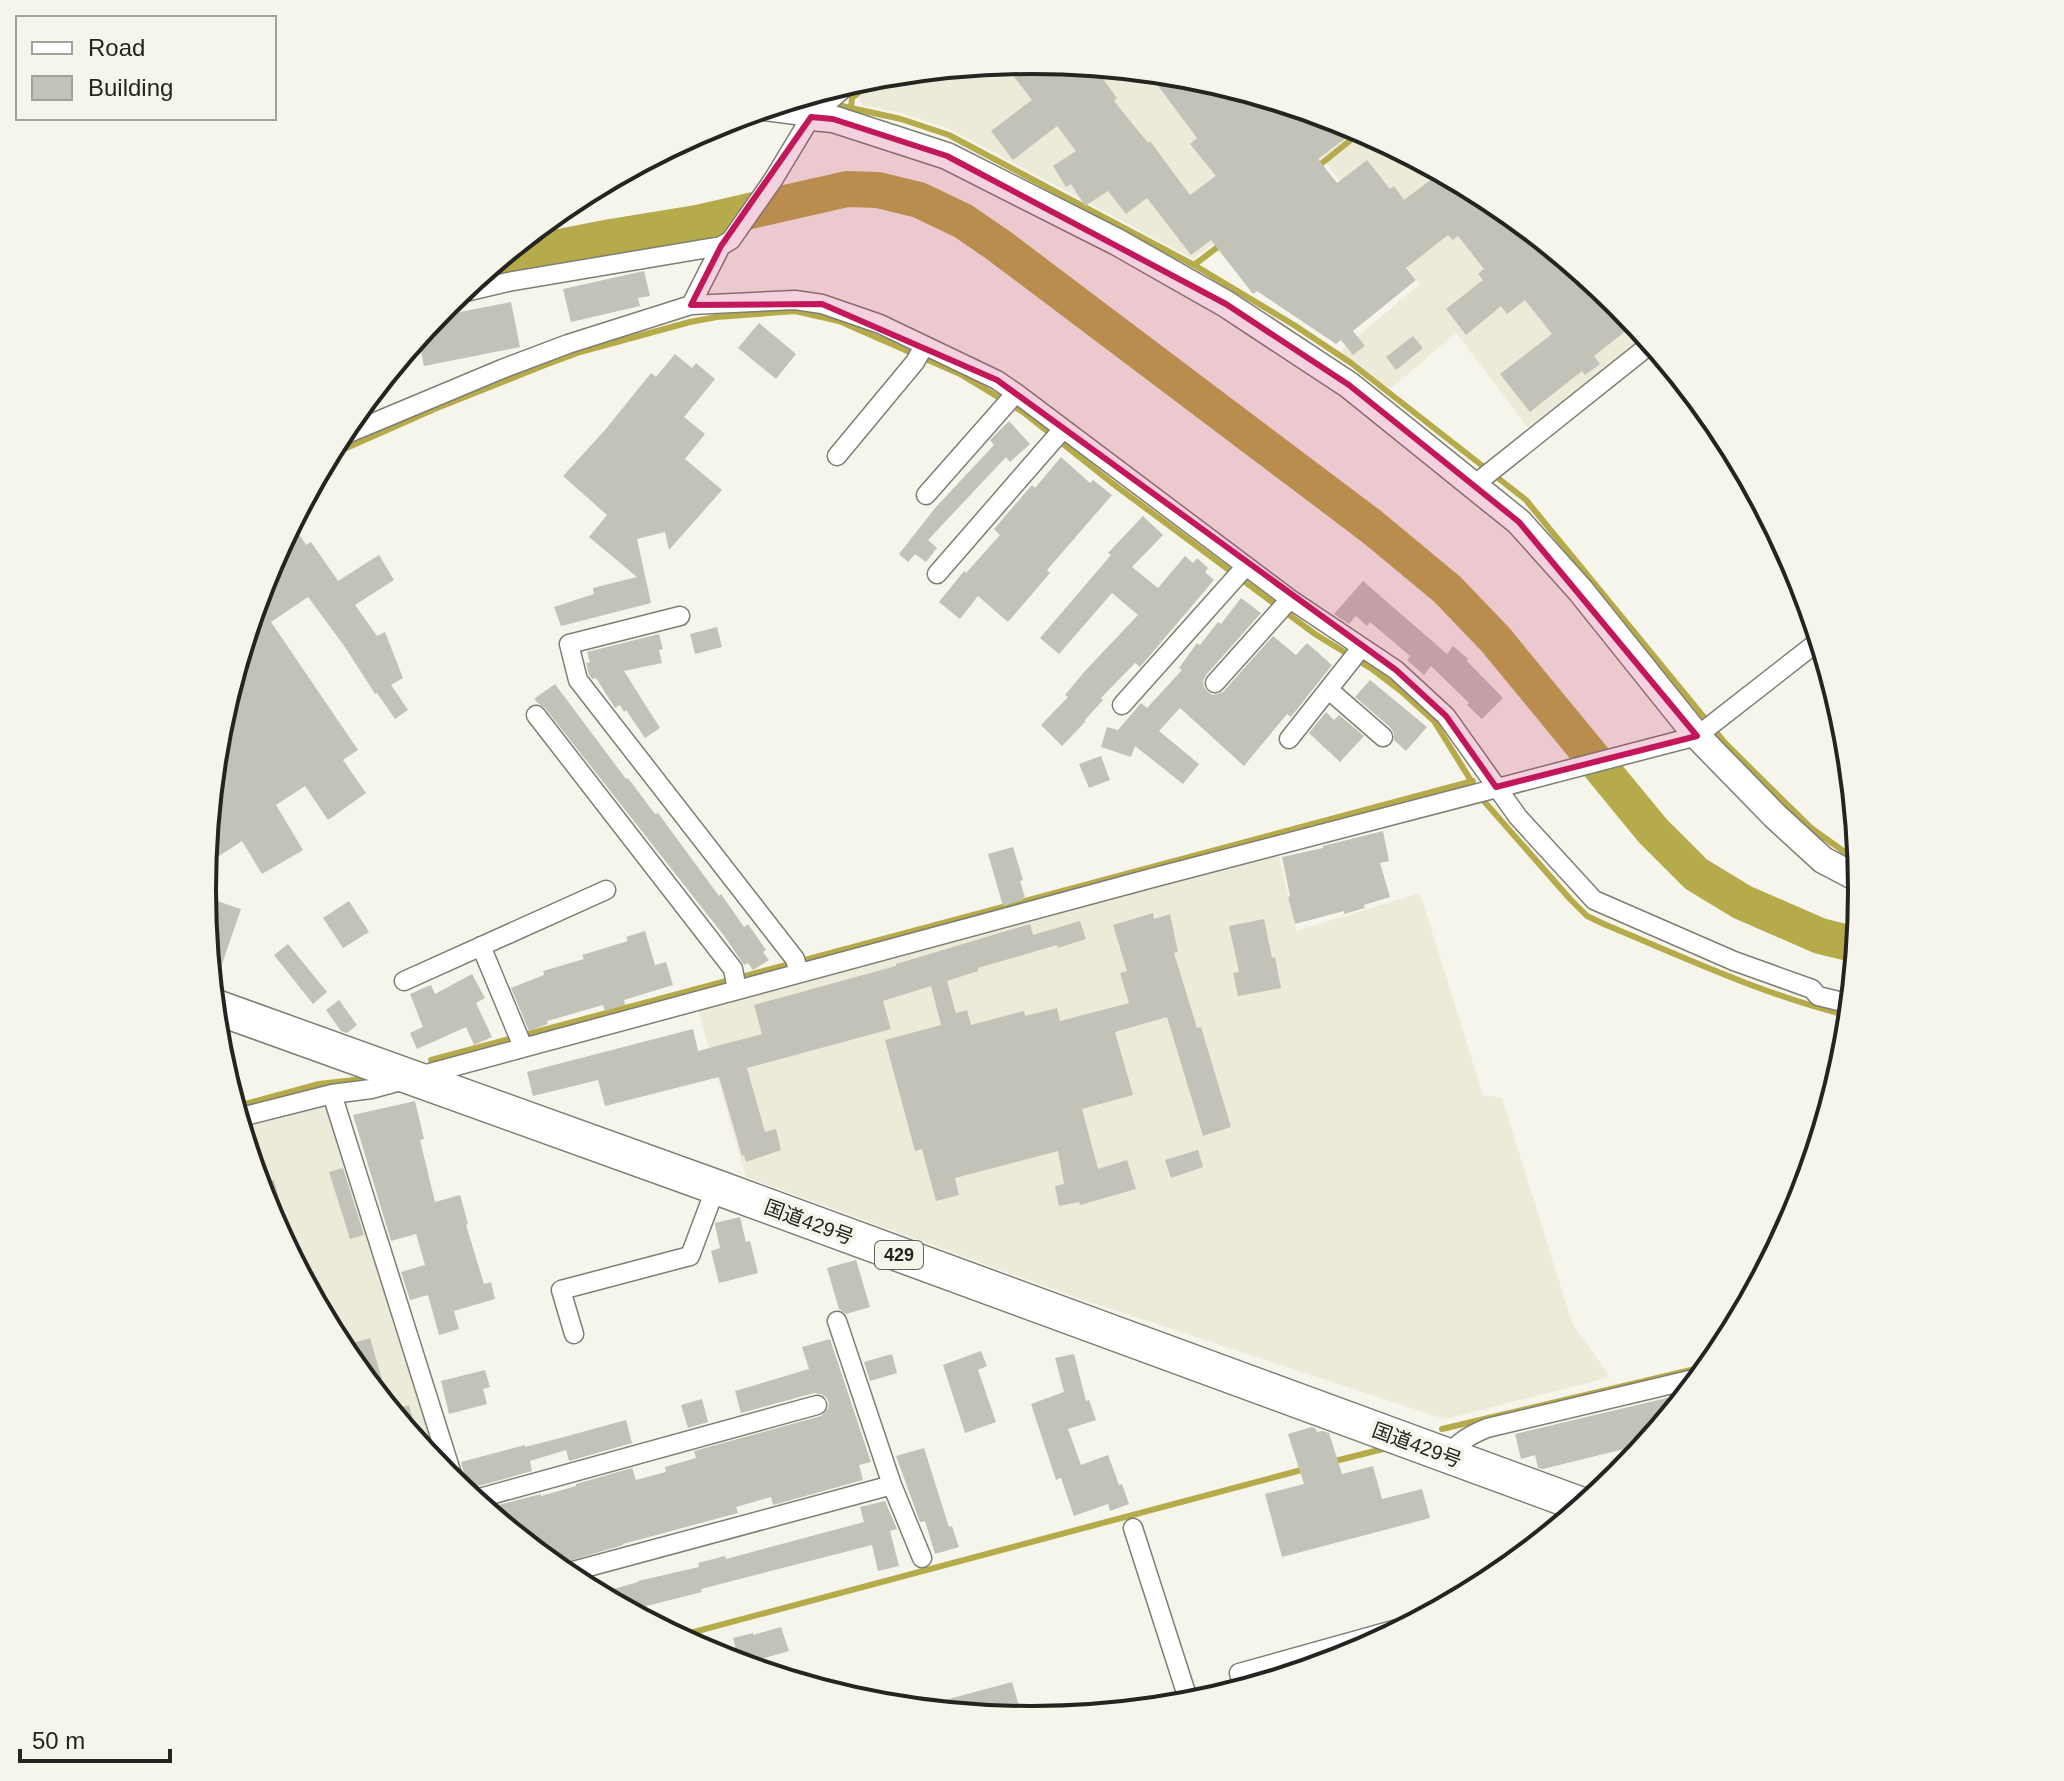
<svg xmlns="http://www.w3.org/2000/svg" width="2064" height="1781" font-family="Arial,'Noto Sans JP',sans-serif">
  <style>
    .built { fill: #ecead8 }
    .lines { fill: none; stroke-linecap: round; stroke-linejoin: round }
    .stream { stroke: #b6ab4a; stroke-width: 6 }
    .river { stroke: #b6ab4a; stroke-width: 36 }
    .building { fill: #c3c2b8 }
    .street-casing { stroke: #7f7e74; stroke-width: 21 }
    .secondary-casing { stroke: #7f7e74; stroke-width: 29 }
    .highway-casing { stroke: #7f7e74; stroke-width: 37 }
    .street { stroke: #fff; stroke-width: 18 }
    .secondary { stroke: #fff; stroke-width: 26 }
    .highway { stroke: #fff; stroke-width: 34 }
    .marked { fill: #c2185b; fill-opacity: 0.2; stroke: #c2185b; stroke-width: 6; stroke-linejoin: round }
    .labels { text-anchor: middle; stroke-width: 8; stroke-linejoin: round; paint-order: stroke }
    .shield { fill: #f6f5eb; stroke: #63635d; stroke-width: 2 }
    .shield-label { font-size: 18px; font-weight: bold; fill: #242420 }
    .street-label { font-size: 20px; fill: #242420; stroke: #f6f5eb }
    .rim { fill: none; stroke: #242420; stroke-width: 4 }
  </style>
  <rect width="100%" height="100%" fill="#f6f5eb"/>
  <path class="built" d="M 1032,60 L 1194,76 L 1350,123 L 1494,200 L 1620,304 L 1646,336 L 1529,429 L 1456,333 L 1390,389 L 1339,352 L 1420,284 L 1323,159 L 1193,259 L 948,128 L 901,113 L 862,105 L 858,97 L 886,74 Z
    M 1278,851 L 1296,931 L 1420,893 L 1483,1095 L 1502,1098 L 1572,1323 L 1610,1377 L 1446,1419 L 1435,1416 L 1072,1296 L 746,1177 L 698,1010 Z
    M 328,1102 L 445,1468 L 438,1470 L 341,1352 L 265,1208 L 240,1125 Z"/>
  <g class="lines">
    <path class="stream" d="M 793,99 L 804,100
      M 842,106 L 901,119 L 949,135 L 1194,265 L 1294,325 L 1351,363 L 1526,500 L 1725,743 L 1811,828 L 1860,863
      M 851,107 L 852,98 L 881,75
      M 1316,168 L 1363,130
      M 1194,265 L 1223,243
      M 326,457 L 437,408 L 545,365 L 580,352 L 690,322 L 717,317 L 795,311 L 839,321 L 960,374 L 1023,412 L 1112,483 L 1315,634 L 1372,669 L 1401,691 L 1434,721 L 1483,800 L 1570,899 L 1587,916 L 1606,925 C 1686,958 1766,996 1850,1016
      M 431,1060 L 1473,781
      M 234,1107 L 319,1084 L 363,1079
      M 1442,1429 L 1712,1365
      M 1331,1462 L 1383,1449
      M 675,1637 L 1305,1469"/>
    <path class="river" d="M 498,259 L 611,237 L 697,223 L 847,189 L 878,190 L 919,200 L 963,221 L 998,245 L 1371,526 L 1447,589 L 1495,639 L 1653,831 L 1696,874 L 1742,902 L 1820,936 L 1857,945"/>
  </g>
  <path class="building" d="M 1032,60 L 1086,65 L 1096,78 L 1100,75 L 1117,98 L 1114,101 L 1148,143 L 1150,141 L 1190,195 L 1216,176 L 1190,144 L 1197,138 L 1147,71 L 1194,76 L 1348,123 L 1354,132 L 1318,159 L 1337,183 L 1367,160 L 1390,189 L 1394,186 L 1404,200 L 1441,172 L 1494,200 L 1620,304 L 1636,323 L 1594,356 L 1600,364 L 1585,375 L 1582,371 L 1530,412 L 1500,374 L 1552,334 L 1525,300 L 1507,314 L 1501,306 L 1466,335 L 1446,309 L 1483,280 L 1478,274 L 1484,269 L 1458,236 L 1453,240 L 1448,235 L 1406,268 L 1416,280 L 1353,331 L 1365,346 L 1353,355 L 1341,340 L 1336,344 L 1257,291 L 1253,294 L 1211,240 L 1191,255 L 1147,198 L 1126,214 L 1108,191 L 1085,206 L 1071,184 L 1066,187 L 1053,166 L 1076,151 L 1057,126 L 1013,160 L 991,131 L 1032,100 L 1003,63 Z
    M 644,271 L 650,296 L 638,298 L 640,306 L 571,322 L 563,289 Z
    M 511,302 L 520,347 L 424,366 L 418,335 L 434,317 Z
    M 759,323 L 796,354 L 776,379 L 738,348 Z
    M 1413,336 L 1423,348 L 1396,370 L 1386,357 Z
    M 675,354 L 692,368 L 696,363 L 715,379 L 684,417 L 705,434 L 685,459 L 722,490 L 669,550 L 665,532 L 637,539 L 651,603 L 561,626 L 554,607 L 594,594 L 593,588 L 637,577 L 589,537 L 607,515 L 563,476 L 605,430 L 651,373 L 656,377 Z
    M 1009,421 L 1030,444 L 1010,462 L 1006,457 L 928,540 L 937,548 L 926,562 L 915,554 L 908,562 L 899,554 L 936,507 L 994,445 L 990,440 Z
    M 1061,457 L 1090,483 L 1093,480 L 1112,495 L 1047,570 L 1050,573 L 1008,622 L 978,596 L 960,619 L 939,602 L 964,571 L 966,573 L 1000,535 L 994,529 L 1032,485 L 1035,488 Z
    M 1143,516 L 1163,535 L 1132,567 L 1158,588 L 1185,556 L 1193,563 L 1197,558 L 1208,568 L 1205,572 L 1214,580 L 1140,667 L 1135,663 L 1101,698 L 1103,700 L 1084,721 L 1086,721 L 1062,746 L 1041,725 L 1068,697 L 1065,695 L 1085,671 L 1138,615 L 1112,593 L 1059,654 L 1040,638 L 1111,555 L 1108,553 Z
    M 292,523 L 306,545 L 311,542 L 338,581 L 379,555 L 394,580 L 355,605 L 377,636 L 385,632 L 403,678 L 391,685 L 408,710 L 395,719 L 377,693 L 375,694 L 345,647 L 308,597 L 271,622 L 358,750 L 343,760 L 366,793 L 328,820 L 305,786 L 276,805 L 303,850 L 262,874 L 242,841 L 204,866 L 218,728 L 265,572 Z
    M 1363,581 L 1447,654 L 1453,646 L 1468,659 L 1467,661 L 1503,698 L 1482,719 L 1467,705 L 1469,703 L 1431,666 L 1424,675 L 1407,660 L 1410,656 L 1370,622 L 1367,626 L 1356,616 L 1349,624 L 1334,614 Z
    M 1241,598 L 1261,613 L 1206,675 L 1203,681 L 1204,687 L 1208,692 L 1213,695 L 1223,692 L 1273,636 L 1296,655 L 1307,643 L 1332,665 L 1291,717 L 1287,714 L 1244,766 L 1180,708 L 1159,731 L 1199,764 L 1183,784 L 1135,746 L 1131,757 L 1101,747 L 1107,727 L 1118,730 L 1141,703 L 1147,708 L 1182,670 L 1179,668 L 1197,643 L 1200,645 L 1218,622 L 1221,624 Z
    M 717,627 L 722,647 L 695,654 L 690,634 Z
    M 659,634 L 663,649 L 659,650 L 662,663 L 624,671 L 660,728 L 645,738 L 626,710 L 624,712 L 620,705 L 615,708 L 596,678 L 592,679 L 589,675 L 586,663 L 590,662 L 587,652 Z
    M 1370,680 L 1427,727 L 1406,751 L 1394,740 L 1394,734 L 1391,728 L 1355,697 Z
    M 555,684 L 626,779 L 628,778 L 655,814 L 658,813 L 719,896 L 721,894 L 744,927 L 748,924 L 766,950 L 763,952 L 769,960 L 753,970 L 748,963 L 744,965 L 725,937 L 545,708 L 538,703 L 534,699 Z
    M 1326,712 L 1334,720 L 1339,715 L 1364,736 L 1340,762 L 1309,733 Z
    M 1101,756 L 1110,780 L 1089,788 L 1079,764 Z
    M 1383,831 L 1389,861 L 1380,863 L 1390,897 L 1364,905 L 1365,908 L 1344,914 L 1344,911 L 1295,924 L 1288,897 L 1290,896 L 1282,857 L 1323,848 L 1323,846 Z
    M 1013,847 L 1023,880 L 1020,881 L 1025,897 L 1022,898 L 1023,900 L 1003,906 L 988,854 Z
    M 202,896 L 241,909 L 214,987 L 211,986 Z
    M 349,901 L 369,932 L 343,948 L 323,918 Z
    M 1153,913 L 1154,919 L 1170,914 L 1178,952 L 1174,953 L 1197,1028 L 1201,1027 L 1231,1127 L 1203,1136 L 1167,1017 L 1115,1032 L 1133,1095 L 1082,1109 L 1098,1169 L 1127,1160 L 1136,1189 L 1080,1205 L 1079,1202 L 1059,1206 L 1055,1186 L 1064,1184 L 1058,1151 L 955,1178 L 959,1195 L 936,1201 L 922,1149 L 915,1151 L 885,1040 L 941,1025 L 931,986 L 883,1001 L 891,1029 L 747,1068 L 765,1132 L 776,1129 L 781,1150 L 746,1162 L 744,1155 L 742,1156 L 719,1077 L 605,1106 L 598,1080 L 533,1096 L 527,1072 L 693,1029 L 698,1051 L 762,1034 L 754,1005 L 896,966 L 896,964 L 1030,924 L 1033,935 L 1080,921 L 1086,939 L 1058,948 L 1057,945 L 978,968 L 978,971 L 947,981 L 956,1013 L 967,1010 L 971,1025 L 1024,1011 L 1025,1016 L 1057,1008 L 1060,1021 L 1129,1003 L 1120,973 L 1127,971 L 1113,925 Z
    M 1264,919 L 1272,958 L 1275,957 L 1281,988 L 1238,996 L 1233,973 L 1239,972 L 1229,926 Z
    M 645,931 L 655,965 L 666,962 L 673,985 L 624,1000 L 625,1005 L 605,1011 L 603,1005 L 547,1021 L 548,1024 L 529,1031 L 511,988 L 544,975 L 543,971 L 584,959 L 582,955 L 628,941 L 626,937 Z
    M 288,944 L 327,992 L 313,1004 L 274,955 Z
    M 472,974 L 485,998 L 476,1003 L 492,1037 L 474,1045 L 466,1027 L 417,1049 L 410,1033 L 423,1027 L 410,994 L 431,985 L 435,994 Z
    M 339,1000 L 357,1025 L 347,1033 L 341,1031 L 326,1010 Z
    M 415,1101 L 424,1139 L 420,1140 L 435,1202 L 460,1195 L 468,1224 L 466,1225 L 484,1284 L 491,1282 L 495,1299 L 454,1311 L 459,1329 L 439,1335 L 428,1295 L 410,1300 L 401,1272 L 425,1265 L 416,1234 L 391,1241 L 353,1115 Z
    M 1198,1150 L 1203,1167 L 1171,1178 L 1165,1160 Z
    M 343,1168 L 364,1235 L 350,1239 L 329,1172 Z
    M 274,1180 L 292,1246 L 286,1248 L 265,1208 L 258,1185 Z
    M 740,1217 L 746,1242 L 750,1241 L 758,1273 L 719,1283 L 711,1251 L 720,1248 L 715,1225 L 715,1223 Z
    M 856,1260 L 870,1307 L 846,1314 L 839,1309 L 827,1268 Z
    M 370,1338 L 391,1410 L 409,1405 L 421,1449 L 339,1347 Z
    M 830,1339 L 871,1462 L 859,1465 L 863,1480 L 773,1505 L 771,1497 L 736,1507 L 738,1513 L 623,1544 L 623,1545 L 552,1566 L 483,1509 L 541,1494 L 541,1496 L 576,1486 L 576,1484 L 632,1468 L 636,1480 L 666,1472 L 665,1467 L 696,1458 L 694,1451 L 821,1416 L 828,1409 L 829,1403 L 826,1397 L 821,1394 L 814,1393 L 741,1413 L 735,1391 L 809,1369 L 802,1347 Z
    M 981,1351 L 987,1366 L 978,1370 L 996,1422 L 965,1433 L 943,1365 Z
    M 892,1354 L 897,1373 L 870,1381 L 864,1362 Z
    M 1074,1354 L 1086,1401 L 1089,1400 L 1096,1420 L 1068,1429 L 1081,1465 L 1108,1455 L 1119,1485 L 1122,1484 L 1129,1504 L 1110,1511 L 1108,1504 L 1074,1516 L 1061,1478 L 1056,1480 L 1031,1404 L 1064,1392 L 1055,1358 Z
    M 485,1370 L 490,1387 L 483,1389 L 487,1404 L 449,1414 L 441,1381 Z
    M 1688,1393 L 1648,1443 L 1543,1469 L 1538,1468 L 1535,1455 L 1521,1459 L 1515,1434 Z
    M 702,1399 L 708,1422 L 688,1428 L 681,1405 Z
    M 626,1420 L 632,1443 L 569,1461 L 566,1450 L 530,1461 L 532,1471 L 468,1489 L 461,1462 L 525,1445 L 525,1447 L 564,1437 Z
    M 1312,1427 L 1316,1429 L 1317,1432 L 1322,1431 L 1329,1433 L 1342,1474 L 1373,1466 L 1382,1499 L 1422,1489 L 1430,1518 L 1282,1557 L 1265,1494 L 1304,1484 L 1288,1434 Z
    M 924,1448 L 949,1527 L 952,1526 L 959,1547 L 935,1554 L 925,1521 L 920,1522 L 896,1456 Z
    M 885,1501 L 897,1529 L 890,1531 L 899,1566 L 878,1571 L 872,1545 L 701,1589 L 702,1592 L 627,1611 L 610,1602 L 607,1591 L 638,1582 L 638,1581 L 699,1567 L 698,1563 L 725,1556 L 726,1559 L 864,1522 L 860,1507 Z
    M 781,1627 L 789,1651 L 740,1665 L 733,1638 L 753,1633 L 753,1635 Z
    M 1012,1682 L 1023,1720 L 915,1709 L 915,1708 Z"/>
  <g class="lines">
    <g class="street-casing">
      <path id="street" d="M 757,110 L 811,117
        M 457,294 L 508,282 L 721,246
        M 691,305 L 721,246 L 731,240 L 773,180 L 811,117 L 852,81
        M 337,438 L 502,369 L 568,344 L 691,305 L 795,300 L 822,304 L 880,324 L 997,380 L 1016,393 L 1290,599 L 1396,670 L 1446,716 L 1518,817 L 1594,900 L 1734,961 L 1812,989 L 1818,996 L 1851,1004
        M 837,456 L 915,362 L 924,346
        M 1474,485 L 1652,343
        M 926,495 L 1016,393
        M 937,574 L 1063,429
        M 680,616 L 569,644 L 578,680 L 795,959 L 799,973
        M 1215,683 L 1290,599
        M 1329,690 L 1383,737
        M 1122,705 L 1246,566
        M 536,715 L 733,969 L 737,990
        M 1289,739 L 1361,648
        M 481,946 L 523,1047
        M 404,981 L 606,890
        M 332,1094 L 456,1487
        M 237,1118 L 332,1094 L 371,1089 L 1152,878 L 1697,736 L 1820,640
        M 837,1321 L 892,1485 L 922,1558
        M 574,1334 L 561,1290 L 690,1256 L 716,1187
        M 1447,1457 C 1458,1442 1470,1435 1487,1428 L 1702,1377
        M 472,1500 L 817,1405
        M 1133,1528 L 1190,1705
        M 562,1574 L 892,1485
        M 1244,1690 L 1239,1673 L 1411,1625"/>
    </g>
    <g class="secondary-casing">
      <path id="secondary" d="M 811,117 L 833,119 L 947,156 L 1117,242 L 1226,304 L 1349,385 L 1519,522 L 1580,590 L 1697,736 L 1775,816 L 1823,860 L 1861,880"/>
    </g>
    <g class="highway-casing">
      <path id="highway" d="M 213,1006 L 716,1187 L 1585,1506"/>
    </g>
    <use href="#street" class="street"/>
    <use href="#secondary" class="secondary"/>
    <use href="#highway" class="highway"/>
  </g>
  <path class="marked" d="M 811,117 L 833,119 L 947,156 L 1226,304 L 1349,385 L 1519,522 L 1697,736 L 1496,787 L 1446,716 L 1396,670 L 997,380 L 822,304 L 691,305 L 721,246 Z"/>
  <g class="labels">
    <rect class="shield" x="875" y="1241" width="48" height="28" rx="6"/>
    <g class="shield-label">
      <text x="899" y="1261">429</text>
    </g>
    <g class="street-label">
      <text transform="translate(809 1222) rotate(20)" y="7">国道429号</text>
      <text transform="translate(1417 1445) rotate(20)" y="7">国道429号</text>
    </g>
  </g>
  <path d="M0 0H2064V1781H0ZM216 890a816 816 0 1 1 1632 0a816 816 0 1 1-1632 0Z" fill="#f6f5eb" fill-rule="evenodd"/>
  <path class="rim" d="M216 890a816 816 0 1 1 1632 0a816 816 0 1 1-1632 0Z"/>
  <rect x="16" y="16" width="260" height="104" fill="#f6f5eb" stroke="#a2a19a" stroke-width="2"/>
  <rect x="32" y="42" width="40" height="12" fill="#ffffff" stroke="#a2a19a" stroke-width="2"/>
  <text x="88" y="56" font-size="24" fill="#242420">Road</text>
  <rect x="32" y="76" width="40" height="24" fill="#c3c2b8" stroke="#a2a19a" stroke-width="2"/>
  <text x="88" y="96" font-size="24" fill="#242420">Building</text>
  <path d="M20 1749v12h150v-12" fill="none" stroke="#242420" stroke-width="4"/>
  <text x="32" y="1749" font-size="24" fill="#242420" stroke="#f6f5eb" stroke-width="6" paint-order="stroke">50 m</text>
</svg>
